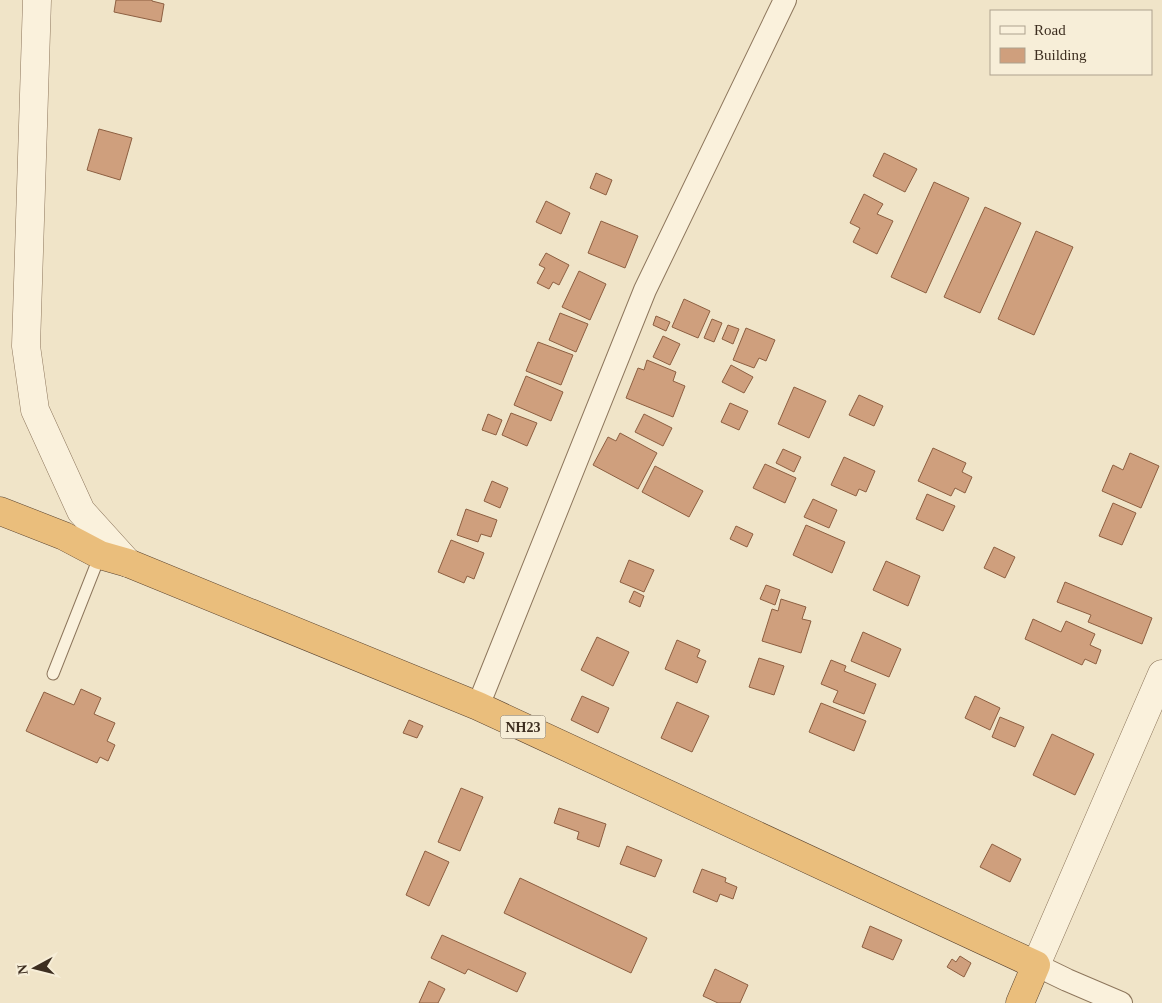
<svg xmlns="http://www.w3.org/2000/svg" width="1162" height="1003" font-family="'Times New Roman',serif">
  <style>
    .building { fill: #cf9f7d; stroke: #8d5f41 }
    .lines { fill: none; stroke-linecap: round; stroke-linejoin: round }
    .service-casing { stroke: #8d765c; stroke-width: 13 }
    .minor-casing { stroke: #8d765c; stroke-width: 24 }
    .tertiary-casing { stroke: #8d765c; stroke-width: 29 }
    .trunk-casing { stroke: #5b4430; stroke-width: 29 }
    .service { stroke: #faf1dc; stroke-width: 11 }
    .minor { stroke: #faf1dc; stroke-width: 22 }
    .tertiary { stroke: #faf1dc; stroke-width: 28 }
    .trunk { stroke: #eabe7c; stroke-width: 28 }
    .labels { text-anchor: middle; stroke-width: 4.5; stroke-linejoin: round; paint-order: stroke }
    .shield { fill: #f7eed8; stroke: #756857; stroke-width: 1 }
    .shield-label { font-size: 14px; font-weight: bold; fill: #3d2e20 }
  </style>
  <rect width="100%" height="100%" fill="#f0e4c8"/>
  <path class="building" d="M 116,0 L 152,0 L 152,1 L 164,4 L 161,22 L 114,12 Z
    M 99,129 L 132,138 L 120,180 L 87,170 Z
    M 884,153 L 917,169 L 905,192 L 873,176 Z
    M 596,173 L 612,180 L 606,195 L 590,188 Z
    M 934,182 L 969,198 L 926,293 L 891,277 Z
    M 864,194 L 883,204 L 877,214 L 893,221 L 877,254 L 853,242 L 860,228 L 850,223 Z
    M 546,201 L 570,213 L 561,234 L 536,222 Z
    M 985,207 L 1021,223 L 980,313 L 944,297 Z
    M 601,221 L 638,236 L 625,268 L 588,253 Z
    M 1036,231 L 1073,247 L 1034,335 L 998,319 Z
    M 546,253 L 569,265 L 559,285 L 553,282 L 549,289 L 537,283 L 545,268 L 539,265 Z
    M 579,271 L 606,284 L 590,320 L 562,307 Z
    M 684,299 L 710,311 L 698,338 L 672,327 Z
    M 560,313 L 588,324 L 576,352 L 549,340 Z
    M 656,316 L 670,322 L 666,331 L 653,325 Z
    M 712,319 L 722,323 L 714,342 L 704,338 Z
    M 728,325 L 739,329 L 733,344 L 722,339 Z
    M 746,328 L 775,340 L 766,361 L 759,358 L 754,368 L 733,360 Z
    M 663,336 L 680,344 L 670,365 L 653,357 Z
    M 538,342 L 573,355 L 561,385 L 526,371 Z
    M 647,360 L 676,372 L 673,381 L 685,386 L 673,417 L 626,398 L 638,368 L 644,370 Z
    M 731,365 L 753,377 L 744,393 L 722,382 Z
    M 526,376 L 563,392 L 551,421 L 514,405 Z
    M 794,387 L 826,401 L 809,438 L 778,424 Z
    M 859,395 L 883,406 L 874,426 L 849,415 Z
    M 730,403 L 748,411 L 739,430 L 721,422 Z
    M 511,413 L 537,423 L 527,446 L 502,435 Z
    M 488,414 L 502,420 L 496,435 L 482,430 Z
    M 644,414 L 672,428 L 663,446 L 635,432 Z
    M 620,433 L 657,453 L 638,489 L 593,465 L 608,437 L 616,441 Z
    M 933,448 L 966,463 L 962,472 L 972,477 L 965,493 L 955,488 L 951,496 L 918,481 Z
    M 783,449 L 801,457 L 794,472 L 776,463 Z
    M 1130,453 L 1159,466 L 1141,508 L 1102,491 L 1113,465 L 1123,470 Z
    M 844,457 L 875,471 L 866,492 L 859,489 L 856,496 L 831,485 Z
    M 765,464 L 796,478 L 785,503 L 753,488 Z
    M 655,466 L 703,491 L 689,517 L 642,492 Z
    M 492,481 L 508,488 L 500,508 L 484,501 Z
    M 927,494 L 955,506 L 943,531 L 916,519 Z
    M 813,499 L 837,510 L 829,528 L 804,517 Z
    M 1113,503 L 1136,513 L 1122,545 L 1099,536 Z
    M 466,509 L 497,520 L 491,537 L 481,534 L 478,542 L 457,535 Z
    M 806,525 L 845,542 L 832,573 L 793,555 Z
    M 736,526 L 753,534 L 747,547 L 730,539 Z
    M 451,540 L 484,553 L 474,579 L 467,576 L 464,583 L 438,572 Z
    M 994,547 L 1015,557 L 1005,578 L 984,568 Z
    M 629,560 L 654,570 L 644,592 L 620,582 Z
    M 886,561 L 920,576 L 908,606 L 873,590 Z
    M 1065,582 L 1152,618 L 1142,644 L 1088,622 L 1091,615 L 1057,602 Z
    M 766,585 L 780,590 L 775,605 L 760,599 Z
    M 634,591 L 644,596 L 640,607 L 629,602 Z
    M 781,599 L 806,607 L 802,619 L 811,621 L 801,653 L 762,641 L 772,609 L 778,611 Z
    M 1033,619 L 1061,632 L 1066,621 L 1095,634 L 1090,645 L 1101,650 L 1096,664 L 1085,659 L 1082,665 L 1025,639 Z
    M 863,632 L 901,649 L 889,677 L 851,661 Z
    M 597,637 L 629,652 L 613,686 L 581,670 Z
    M 677,640 L 700,650 L 697,657 L 706,661 L 697,683 L 665,669 Z
    M 759,658 L 784,666 L 774,695 L 749,687 Z
    M 831,660 L 846,666 L 844,671 L 876,684 L 864,714 L 833,702 L 838,691 L 821,684 Z
    M 81,689 L 101,698 L 94,714 L 115,723 L 107,741 L 115,745 L 108,761 L 100,757 L 97,763 L 26,731 L 44,692 L 74,705 Z
    M 582,696 L 609,708 L 598,733 L 571,720 Z
    M 975,696 L 1000,708 L 990,730 L 965,718 Z
    M 677,702 L 709,716 L 692,752 L 661,738 Z
    M 821,703 L 866,721 L 854,751 L 809,732 Z
    M 1000,717 L 1024,727 L 1015,747 L 992,737 Z
    M 409,720 L 423,726 L 417,738 L 403,733 Z
    M 1052,734 L 1094,754 L 1075,795 L 1033,775 Z
    M 461,788 L 483,797 L 460,851 L 438,842 Z
    M 559,808 L 606,824 L 599,847 L 577,839 L 579,832 L 554,823 Z
    M 992,844 L 1021,859 L 1010,882 L 980,867 Z
    M 627,846 L 662,860 L 655,877 L 620,864 Z
    M 425,851 L 449,862 L 429,906 L 406,895 Z
    M 702,869 L 726,878 L 725,882 L 737,887 L 733,899 L 720,894 L 717,902 L 693,892 Z
    M 520,878 L 647,938 L 631,973 L 504,913 Z
    M 870,926 L 902,940 L 893,960 L 862,947 Z
    M 442,935 L 526,973 L 517,992 L 468,969 L 465,974 L 431,958 Z
    M 960,956 L 971,963 L 964,977 L 947,967 L 952,959 L 956,962 Z
    M 715,969 L 748,985 L 740,1003 L 718,1003 L 703,996 Z
    M 429,981 L 445,989 L 438,1003 L 419,1003 Z"/>
  <g class="lines">
    <g class="service-casing">
      <path id="service" d="M 53,674 L 100,555"/>
    </g>
    <g class="minor-casing">
      <path id="minor" d="M 478,706 L 645,290 L 785,0
        M 1036,965 L 1067,980 L 1121,1003"/>
    </g>
    <g class="tertiary-casing">
      <path id="tertiary" d="M 37,0 L 26,346 L 35,410 L 81,511 L 128,563
        M 1036,965 L 1162,674"/>
    </g>
    <g class="trunk-casing">
      <path id="trunk" d="M 0,511 L 64,536 L 100,555 L 128,563 L 478,706 L 1036,965 L 1020,1003"/>
    </g>
    <use href="#service" class="service"/>
    <use href="#minor" class="minor"/>
    <use href="#tertiary" class="tertiary"/>
    <use href="#trunk" class="trunk"/>
  </g>
  <g class="labels">
    <rect class="shield" x="500.5" y="715.5" width="45" height="23" rx="4"/>
    <g class="shield-label">
      <text x="523" y="732">NH23</text>
    </g>
  </g>
  <rect x="990" y="10" width="162" height="65" fill="#f7eed8" stroke="#ada18e"/>
  <rect x="1000" y="26" width="25" height="8" fill="#faf1dc" stroke="#ada18e"/>
  <text x="1034" y="35" font-size="15" fill="#3d2e20">Road</text>
  <rect x="1000" y="48" width="25" height="15" fill="#cf9f7d" stroke="#ada18e"/>
  <text x="1034" y="60" font-size="15" fill="#3d2e20">Building</text>
  <g transform="translate(35 968) rotate(263)" stroke="#f7eed8" stroke-width="4" paint-order="stroke">
  <path d="M0-4L9 19L0 12L-9 19Z" fill="#3d2e20"/>
  <text y="-8" font-size="14" font-weight="bold" text-anchor="middle" fill="#3d2e20">N</text>
  </g>
</svg>
